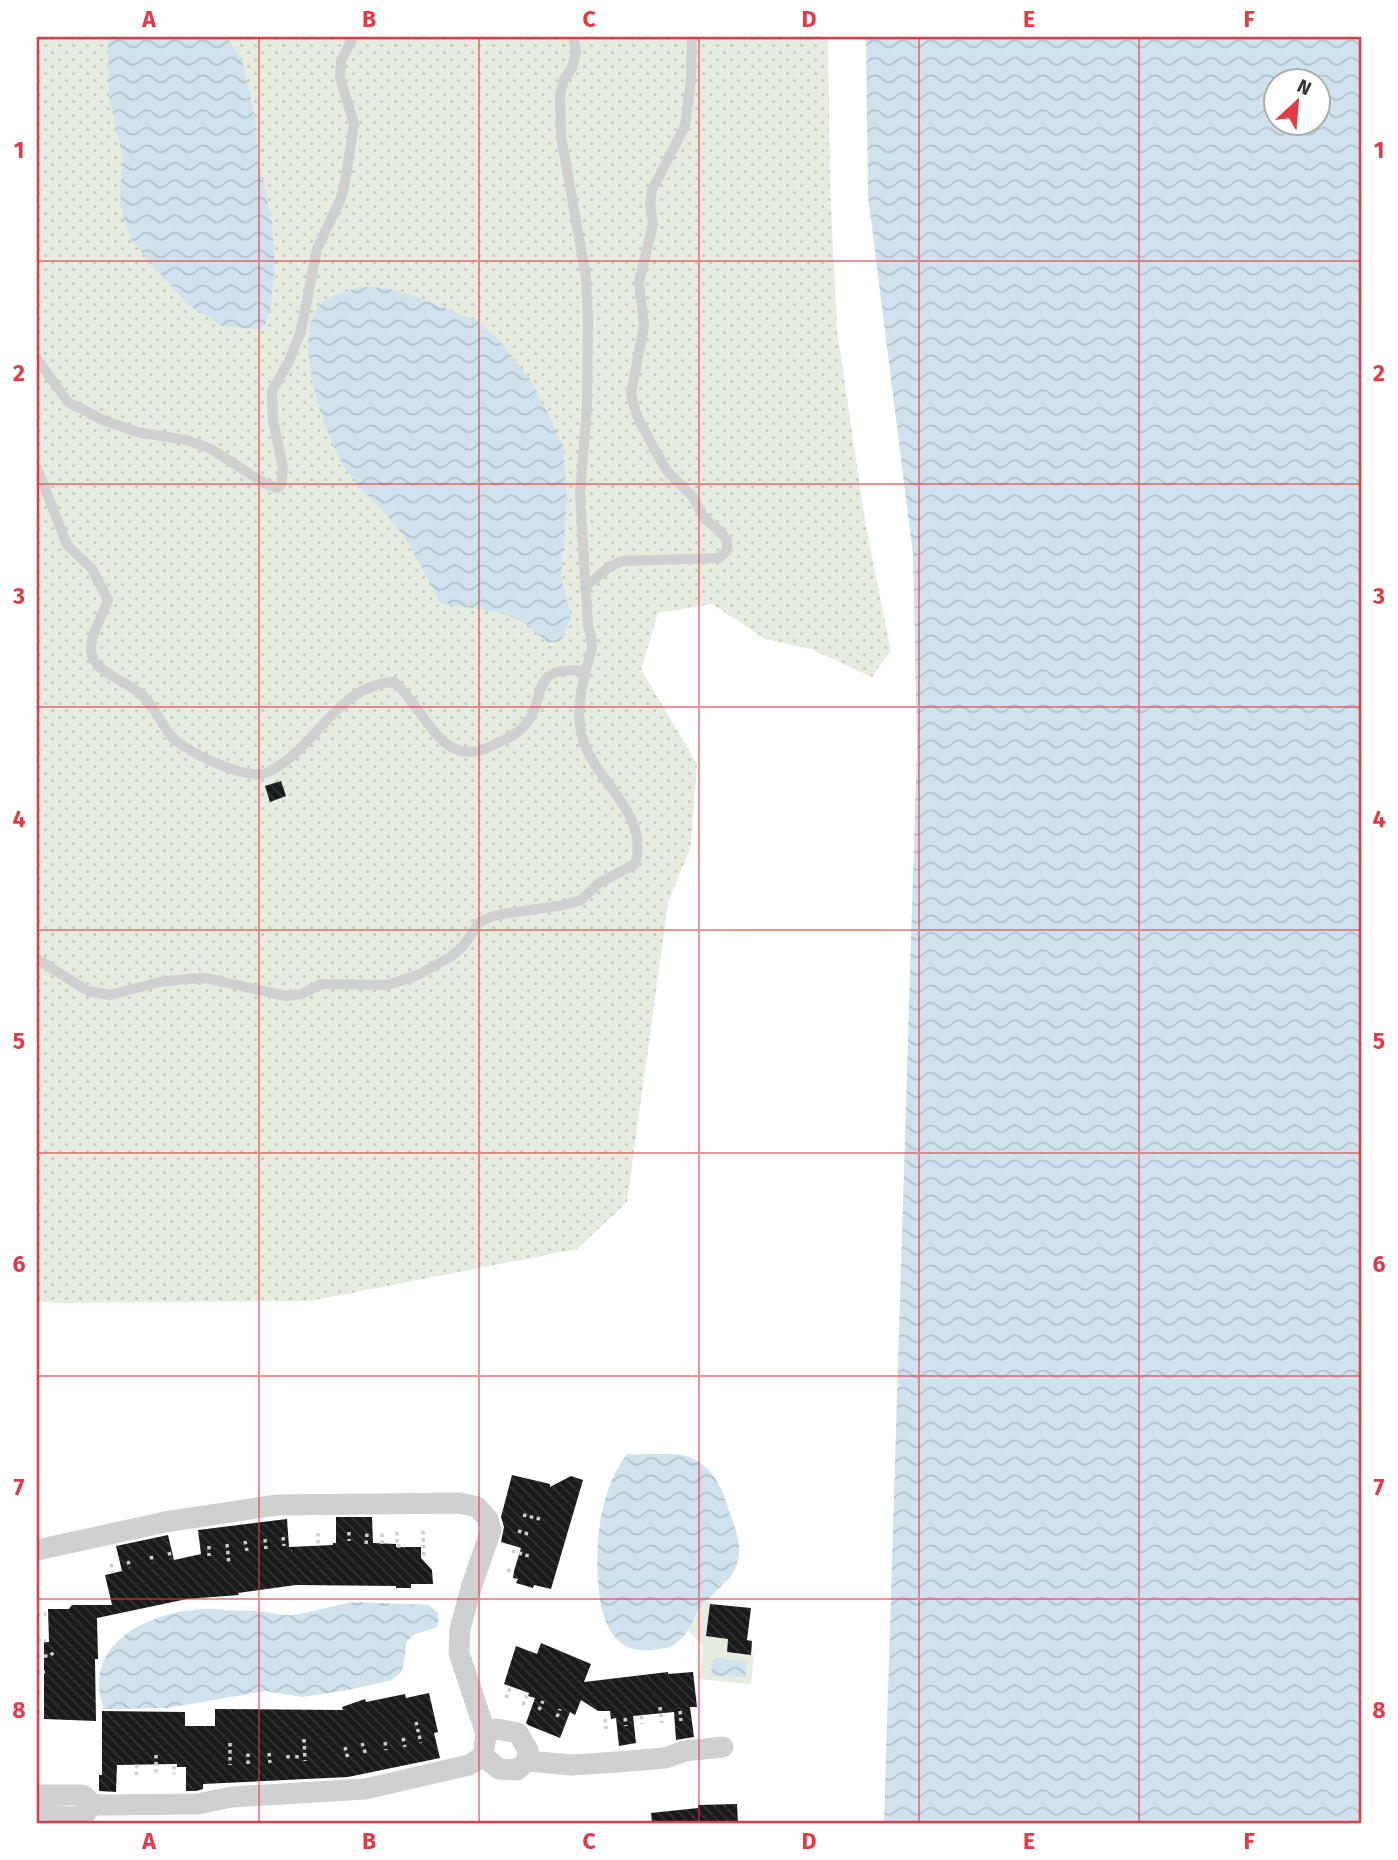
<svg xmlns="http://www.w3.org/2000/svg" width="1398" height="1860" font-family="'Fira Sans',sans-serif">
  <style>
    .grass { fill: url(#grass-dots) }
    .garden { fill: #e6ecdf }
    .water { fill: url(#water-waves); fill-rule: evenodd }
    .building { fill: url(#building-back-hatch) }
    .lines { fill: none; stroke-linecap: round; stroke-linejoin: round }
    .path { stroke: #cdcdcd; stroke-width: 3.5; stroke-dasharray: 3.5 3.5; stroke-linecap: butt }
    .service { stroke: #d0d0d0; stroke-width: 10 }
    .minor { stroke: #d0d0d0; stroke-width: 21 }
    .grid { fill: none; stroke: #e63946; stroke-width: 2; stroke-opacity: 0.55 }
    .neatline { fill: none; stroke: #e63946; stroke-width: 2.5 }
    .grid-label { font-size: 23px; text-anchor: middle; font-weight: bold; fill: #e63946 }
  </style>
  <defs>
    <pattern id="grass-dots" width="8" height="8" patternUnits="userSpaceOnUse" patternTransform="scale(1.75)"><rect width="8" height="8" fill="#e6ecdf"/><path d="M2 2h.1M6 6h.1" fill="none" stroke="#c6cbc0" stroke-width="1.8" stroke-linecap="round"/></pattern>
    <pattern id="water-waves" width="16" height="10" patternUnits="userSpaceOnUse" patternTransform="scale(1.75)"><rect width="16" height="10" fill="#cfe2ee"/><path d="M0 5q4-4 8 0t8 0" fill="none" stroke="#b2c2cd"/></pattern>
    <pattern id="building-back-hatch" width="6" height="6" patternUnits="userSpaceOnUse" patternTransform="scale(1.75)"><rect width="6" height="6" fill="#1a1a1a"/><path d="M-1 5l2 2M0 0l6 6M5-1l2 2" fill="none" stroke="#333"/></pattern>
  </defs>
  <rect width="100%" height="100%" fill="#fff"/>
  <path class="grass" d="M 37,37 L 828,37 L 830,188 L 837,330 L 866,527 L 891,651 L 872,677 L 811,649 L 765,639 L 712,604 L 658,613 L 641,669 L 697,764 L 691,846 L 668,903 L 627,1202 L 577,1249 L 311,1301 L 56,1303 L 37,1301 Z"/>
  <path class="garden" d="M 706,1601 L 712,1602 L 710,1604 L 728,1639 L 727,1652 L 754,1655 L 751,1684 L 699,1679 L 703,1646 L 688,1630 Z"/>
  <path class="water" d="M 110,37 L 227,37 L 242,60 L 255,118 L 259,162 L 272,223 L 275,264 L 271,304 L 265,326 L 257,329 L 222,326 L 186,303 L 132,241 L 122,212 L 120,192 L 123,158 L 109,97 L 108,43 Z
    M 866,37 L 1361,37 L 1361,1823 L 884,1823 L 917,746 L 913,554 L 868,196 ZM 1318,80 L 1318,122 L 1276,122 L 1276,80 Z
    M 360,287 L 388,288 L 425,300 L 479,322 L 500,341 L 532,382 L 563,445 L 567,499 L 561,578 L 571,616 L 561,641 L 548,643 L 524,622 L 497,612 L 440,603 C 428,580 416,554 401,533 C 385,511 364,494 348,472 C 325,439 293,344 317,309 C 326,296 345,292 360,287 Z
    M 627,1454 C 646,1455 668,1452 686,1456 C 707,1462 721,1483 726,1502 C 732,1521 744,1544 737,1564 C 733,1578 717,1590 707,1600 C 693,1615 690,1636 672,1646 C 666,1649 658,1649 651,1650 C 610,1655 600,1614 598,1581 C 595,1539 601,1488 627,1454 Z
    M 355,1602 L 429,1605 L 438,1613 L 438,1627 L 415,1634 L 407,1641 L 402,1671 L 392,1680 L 348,1690 L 302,1697 L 266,1691 L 167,1708 L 104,1709 C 79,1641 156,1608 212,1609 C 227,1610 241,1611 255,1611 C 267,1611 280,1616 292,1615 C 313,1612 334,1605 355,1602 Z
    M 716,1658 L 745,1661 L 747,1664 L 746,1677 L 714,1676 L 711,1673 L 713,1660 Z"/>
  <path class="building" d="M 281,781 L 286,796 L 270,802 L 265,786 Z
    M 512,1475 L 550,1484 L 550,1487 L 571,1476 L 583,1480 L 551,1589 L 534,1585 L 533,1588 L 516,1583 L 518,1579 L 513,1578 L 514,1571 L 521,1548 L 501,1542 L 504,1527 L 501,1517 Z
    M 336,1517 L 372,1517 L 373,1543 L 396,1544 L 396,1547 L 421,1547 L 421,1558 L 432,1570 L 433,1584 L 411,1584 L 411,1588 L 396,1588 L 396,1586 L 296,1585 L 238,1593 L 239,1595 L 187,1599 L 97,1618 L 98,1659 L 95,1659 L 96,1721 L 44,1719 L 44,1642 L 49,1642 L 48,1609 L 69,1609 L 72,1605 L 112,1605 L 105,1575 L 122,1571 L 116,1546 L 168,1535 L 174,1560 L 201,1554 L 198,1530 L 287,1519 L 289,1547 L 333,1545 L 333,1543 L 336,1543 Z
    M 710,1604 L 751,1608 L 747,1640 L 752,1641 L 751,1655 L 727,1652 L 728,1639 L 706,1636 Z
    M 541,1643 L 591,1664 L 584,1682 L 668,1672 L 668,1674 L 693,1672 L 697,1707 L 690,1707 L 694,1737 L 676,1740 L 674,1712 L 633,1716 L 636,1743 L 619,1746 L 616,1718 L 611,1719 L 610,1711 L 598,1711 L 581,1700 L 575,1715 L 570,1712 L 560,1738 L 528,1725 L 526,1723 L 535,1698 L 528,1696 L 529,1693 L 504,1684 L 516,1646 L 537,1654 Z
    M 429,1693 L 438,1732 L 434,1733 L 440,1758 L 348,1777 L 203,1784 L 203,1789 L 196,1791 L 186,1791 L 186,1767 L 177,1767 L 177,1764 L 117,1765 L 116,1792 L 99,1791 L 99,1775 L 102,1775 L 102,1711 L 185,1712 L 185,1726 L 215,1726 L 215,1709 L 343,1710 L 342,1707 L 365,1699 L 366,1702 L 405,1694 L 406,1698 Z
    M 737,1804 L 738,1823 L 652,1823 L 651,1813 L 698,1808 L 698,1805 Z"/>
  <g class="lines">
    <path class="path" d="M 523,1515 L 540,1519
      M 423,1531 L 424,1559
      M 518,1531 L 528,1534
      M 349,1532 L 349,1541
      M 397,1532 L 397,1546 L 405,1546
      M 318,1533 L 318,1545
      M 283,1537 L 284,1546
      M 265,1539 L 266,1549
      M 245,1541 L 247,1551
      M 227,1544 L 229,1564
      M 366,1544 L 367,1533
      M 382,1544 L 382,1532
      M 209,1546 L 209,1556
      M 512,1551 L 529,1556
      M 169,1552 L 171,1559
      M 151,1556 L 153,1563
      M 128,1561 L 130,1568
      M 111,1564 L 113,1572
      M 507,1570 L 514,1571
      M 37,1615 L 46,1614
      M 37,1640 L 46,1641
      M 37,1656 L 49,1656 L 56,1651
      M 37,1672 L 45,1672
      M 37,1693 L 43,1693
      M 506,1698 L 510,1688
      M 523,1705 L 527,1695
      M 660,1707 L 662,1723
      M 539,1710 L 543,1701
      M 680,1711 L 681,1721
      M 37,1712 L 43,1712
      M 641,1716 L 642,1724
      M 557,1717 L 560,1709
      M 625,1718 L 626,1726
      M 605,1719 L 606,1729
      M 416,1722 L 421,1743
      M 403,1738 L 405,1747
      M 304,1739 L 305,1761
      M 385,1742 L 386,1750
      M 230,1743 L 230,1765
      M 362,1743 L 366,1755
      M 345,1747 L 348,1759
      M 269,1753 L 270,1763
      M 156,1755 L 156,1775
      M 288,1755 L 288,1762
      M 297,1755 L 297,1761
      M 248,1764 L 248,1751
      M 174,1766 L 174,1774
      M 136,1775 L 137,1762"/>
    <path class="service" d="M 37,359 L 68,402 L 103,420 L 137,432 L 186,440 L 211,449 L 266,484 L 277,488 L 281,485 L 283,468 L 273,420 L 272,391 L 288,363 L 301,331 L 317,249 L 341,198 L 345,182 L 354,124 L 340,78 L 341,61 L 353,37
      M 37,468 L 67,545 L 92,569 L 108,600 C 103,615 87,639 92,656 C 97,672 129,683 142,695 C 155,707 161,725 173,738 C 187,752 247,781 266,773 C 316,751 335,685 394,682 C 415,698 434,745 461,751 C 472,754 484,750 493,745 C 504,740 517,735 525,725 C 548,700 527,664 585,671
      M 585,587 L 609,567 L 622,561 L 719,558 L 727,551 L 727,541 L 721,532 L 705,519 L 692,496 L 667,471 L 655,450 L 637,416 L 631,394 L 644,326 L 639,282 L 653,224 L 650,205 L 652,190 L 685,126 L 691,79 L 692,37
      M 37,959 L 88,991 L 110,995 L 159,982 L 186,979 L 206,978 L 286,996 L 302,994 L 321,984 L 388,985 L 418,975 L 452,956 L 464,945 L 479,923 L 490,917 L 502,914 L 564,905 L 581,900 L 599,883 L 635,864 C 650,816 598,783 584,743 C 576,720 580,695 585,673 C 590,653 596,648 588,626 L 580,495 L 587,405 L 588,320 L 586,277 L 561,136 L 560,95 L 564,79 L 572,68 L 576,52 L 573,37"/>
    <path class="minor" d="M 37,1550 L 165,1522 L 277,1505 L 460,1503 L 477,1507 L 488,1519 L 491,1530 L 472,1585 L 460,1629 L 459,1653 L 486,1734 L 483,1756 L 469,1765 L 365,1789 L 232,1797 L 197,1804 L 104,1805 L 93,1804 L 83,1795 L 37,1795
      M 486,1734 L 496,1729 L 518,1733 L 528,1750 L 527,1761
      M 483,1756 L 499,1769 L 517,1770 L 527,1761 L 572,1765 L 617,1762 L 665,1758 L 685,1751 L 723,1747
      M 37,1815 L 72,1817 L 84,1815 L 93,1804"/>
  </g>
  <path class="grid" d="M 259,37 L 259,1823M 479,37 L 479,1823M 699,37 L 699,1823M 919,37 L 919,1823M 1139,37 L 1139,1823M 37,261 L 1361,261M 37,484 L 1361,484M 37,707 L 1361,707M 37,930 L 1361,930M 37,1153 L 1361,1153M 37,1376 L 1361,1376M 37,1599 L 1361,1599"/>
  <rect width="1398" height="1860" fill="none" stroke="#ffffff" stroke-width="77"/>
  <g transform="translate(1297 102) rotate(26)"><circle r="33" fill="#ffffff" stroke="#adadad" stroke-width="2"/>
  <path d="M0-5L12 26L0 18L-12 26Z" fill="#e63946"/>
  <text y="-10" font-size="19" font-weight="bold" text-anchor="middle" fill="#333333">N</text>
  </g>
  <rect x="38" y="38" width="1322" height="1784" class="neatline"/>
  <g class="grid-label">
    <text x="149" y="27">A</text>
    <text x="369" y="27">B</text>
    <text x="589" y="27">C</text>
    <text x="809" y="27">D</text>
    <text x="1029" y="27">E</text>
    <text x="1249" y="27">F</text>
    <text x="19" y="158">1</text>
    <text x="1379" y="158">1</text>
    <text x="19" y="381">2</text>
    <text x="1379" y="381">2</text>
    <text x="19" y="604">3</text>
    <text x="1379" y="604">3</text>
    <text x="19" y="827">4</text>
    <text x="1379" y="827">4</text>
    <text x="19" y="1049">5</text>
    <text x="1379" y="1049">5</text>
    <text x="19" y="1272">6</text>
    <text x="1379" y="1272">6</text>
    <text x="19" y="1495">7</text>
    <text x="1379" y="1495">7</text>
    <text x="19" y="1718">8</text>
    <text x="1379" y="1718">8</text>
    <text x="149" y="1849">A</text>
    <text x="369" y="1849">B</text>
    <text x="589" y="1849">C</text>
    <text x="809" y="1849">D</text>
    <text x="1029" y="1849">E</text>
    <text x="1249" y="1849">F</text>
  </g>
</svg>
